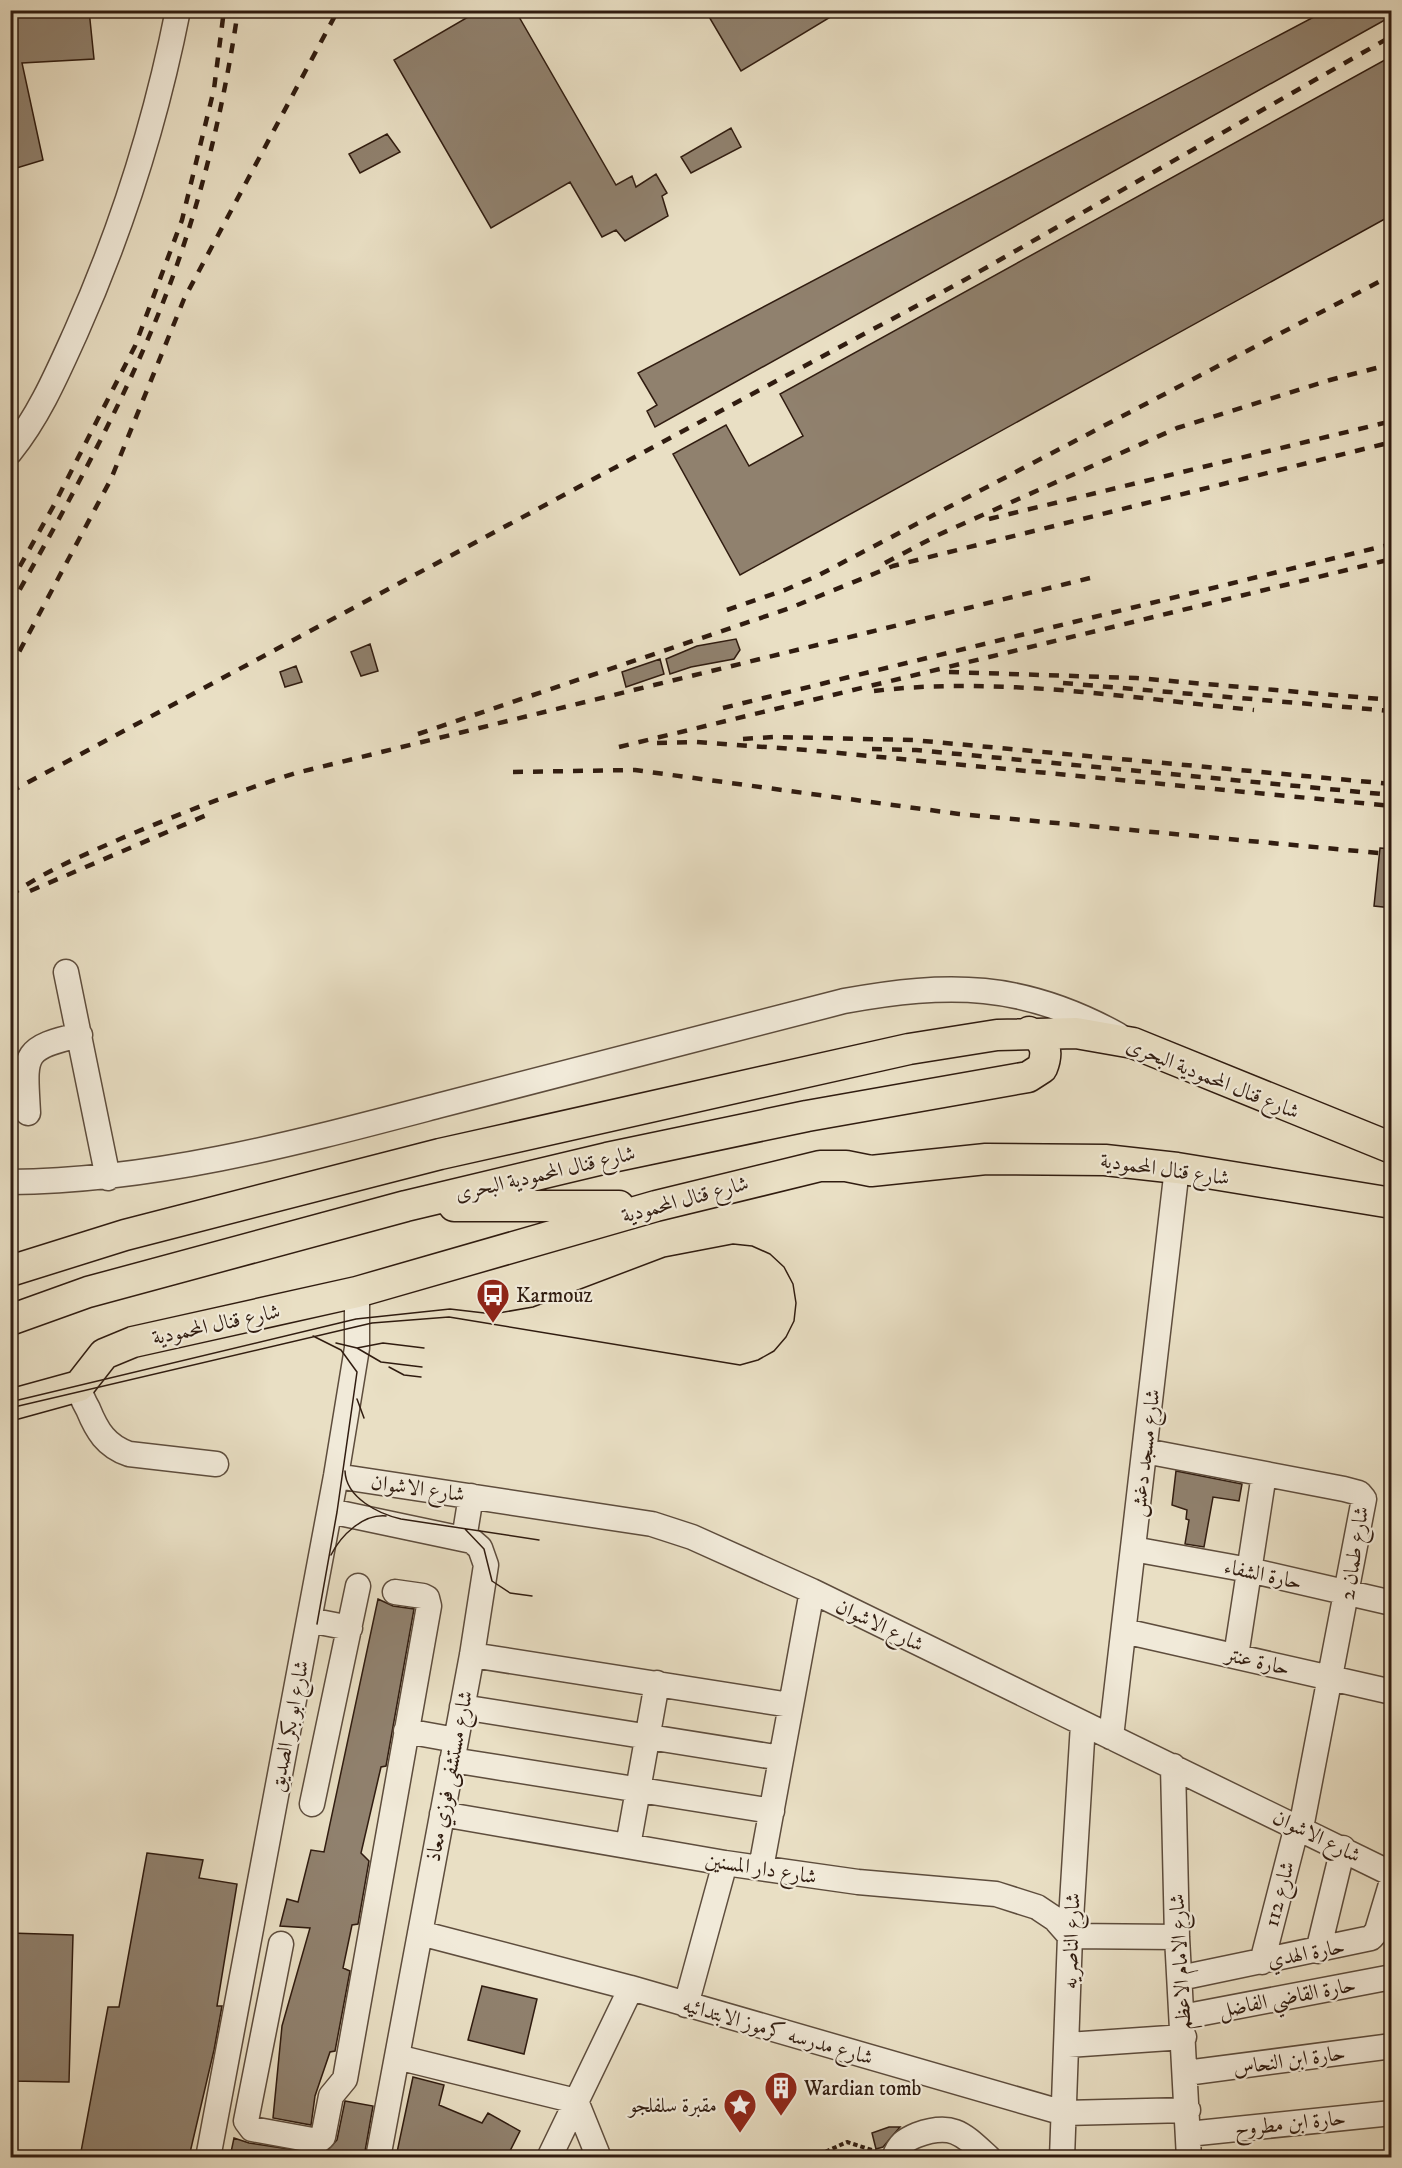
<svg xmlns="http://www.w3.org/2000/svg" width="1402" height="2168" font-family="'IM FELL DW Pica',Amiri,serif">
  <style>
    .building { fill: #90816e; stroke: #301c10; stroke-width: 1.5 }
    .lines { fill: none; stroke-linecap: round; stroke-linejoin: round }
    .minor-casing { stroke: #5e4d3d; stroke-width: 27 }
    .major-casing { stroke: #301c10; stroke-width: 33 }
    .path { stroke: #301c10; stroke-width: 4; stroke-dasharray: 4.5 3; stroke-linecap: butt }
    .minor { stroke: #f1ead9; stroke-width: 24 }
    .major { stroke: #e9dfc4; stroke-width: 30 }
    .tram { stroke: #301c10; stroke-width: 1.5 }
    .rail { stroke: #301c10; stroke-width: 4.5; stroke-dasharray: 10 10; stroke-linecap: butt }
    .labels { text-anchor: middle; stroke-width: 4.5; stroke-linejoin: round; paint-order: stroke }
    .street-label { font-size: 21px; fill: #301c10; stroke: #f1ead9 }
    .poi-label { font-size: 21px; fill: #301c10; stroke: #f1ead9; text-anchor: start }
  </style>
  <rect width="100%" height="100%" fill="#e9dfc4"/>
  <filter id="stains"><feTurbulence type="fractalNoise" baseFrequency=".00333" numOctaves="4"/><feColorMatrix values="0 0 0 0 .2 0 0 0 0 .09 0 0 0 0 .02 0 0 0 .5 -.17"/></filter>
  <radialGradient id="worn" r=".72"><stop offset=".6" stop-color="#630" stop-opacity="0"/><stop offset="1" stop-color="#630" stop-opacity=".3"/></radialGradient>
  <path class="building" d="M 10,10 L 89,10 L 94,59 L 22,63 L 43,160 L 10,170 Z
    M 480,10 L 515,10 L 616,185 L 632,176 L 636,187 L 656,174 L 667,193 L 662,196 L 668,216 L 625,241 L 616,230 L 602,237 L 570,182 L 491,228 L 394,60 Z
    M 705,10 L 842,10 L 741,71 Z
    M 1327,10 L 1392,10 L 1392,16 L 655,427 L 647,411 L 657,405 L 638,373 Z
    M 1392,56 L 1392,215 L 740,575 L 673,454 L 726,425 L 749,466 L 803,436 L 780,394 Z
    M 731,128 L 741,147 L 691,173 L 681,157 Z
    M 387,134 L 400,152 L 360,173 L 349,154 Z
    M 736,639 L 740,650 L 734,659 L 691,667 L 670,674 L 666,659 L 697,646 Z
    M 370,644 L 378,671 L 361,676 L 351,652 Z
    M 660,659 L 664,674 L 626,687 L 622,672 Z
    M 296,666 L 302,682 L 285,687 L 280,672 Z
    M 1380,848 L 1392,849 L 1392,908 L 1374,906 Z
    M 1176,1471 L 1242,1484 L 1239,1501 L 1213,1497 L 1204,1547 L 1185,1544 L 1189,1520 L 1186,1519 L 1187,1510 L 1172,1505 Z
    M 378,1599 L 393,1606 L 414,1609 L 386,1766 L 381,1767 L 361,1853 L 369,1861 L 358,1924 L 352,1925 L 343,1968 L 350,1971 L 335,2051 L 330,2052 L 315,2096 L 311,2125 L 273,2118 L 282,2026 L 310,1928 L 280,1926 L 287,1899 L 298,1902 L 311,1850 L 324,1852 Z
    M 147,1853 L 203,1860 L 199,1878 L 237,1884 L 217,2006 L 222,2006 L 214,2050 L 189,2157 L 80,2157 L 108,2007 L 119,2007 Z
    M 10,1933 L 73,1935 L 69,2082 L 10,2081 Z
    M 482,1986 L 537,1999 L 524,2054 L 468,2040 Z
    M 413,2077 L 444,2085 L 439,2105 L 482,2123 L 488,2113 L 520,2131 L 507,2157 L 396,2157 Z
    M 345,2101 L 373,2106 L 364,2157 L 341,2157 L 324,2154 L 337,2140 Z
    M 889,2127 L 900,2127 L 883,2147 L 876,2149 L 872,2133 Z
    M 234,2138 L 249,2143 L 322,2154 L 322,2157 L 230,2157 Z"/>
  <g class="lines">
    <g class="minor-casing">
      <path id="minor" d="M 10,452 C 39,416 57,374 76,332 C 122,229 156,121 178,10
        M 66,972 L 108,1178
        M 28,1113 C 25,1056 20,1048 80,1035
        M 10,1182 C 157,1181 300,1142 441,1105 C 576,1071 710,1036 844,1001 C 949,982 1022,982 1118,1035
        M 79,1386 C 80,1394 84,1402 88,1409 C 97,1431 106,1446 129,1454 L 216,1464
        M 1145,1451 L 1344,1489 L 1359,1493 L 1364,1499 L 1301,1828
        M 336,1476 L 652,1524 L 692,1537 L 812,1591 L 1392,1874
        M 330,1511 L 472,1541 L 480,1548 L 486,1565 L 472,1655 L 378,2158
        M 464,1539 L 471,1496
        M 1133,1549 L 1249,1570 L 1392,1603
        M 309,1620 L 350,1628
        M 1124,1631 L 1392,1692
        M 472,1655 L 790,1705
        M 1236,1656 L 1264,1474
        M 462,1707 L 781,1758
        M 406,1731 L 456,1740
        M 1111,1737 L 1177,1168
        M 452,1760 L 772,1811
        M 1173,1766 L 1177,1937 L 1189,2158
        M 312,1804 L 358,1586
        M 442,1814 L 725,1863 L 858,1882 L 996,1894 L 1037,1907 L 1055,1919 L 1070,1936 L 1177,1937
        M 628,1846 L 657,1683
        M 761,1868 L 812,1591
        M 420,1933 L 631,1988 L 1064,2113 L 1188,2110
        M 281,1944 L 246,2121 L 252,2129 L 318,2141 L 323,2137 L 331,2096 L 345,2079 L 429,1606 L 427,1598 L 423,1596 L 395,1592
        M 1318,1951 L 1343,1848
        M 1262,1962 L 1297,1826
        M 1180,1978 L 1371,1938 L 1377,1931 L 1392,1881
        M 686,2005 L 725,1863
        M 1182,2017 L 1392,1977
        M 1068,2045 L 1184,2037
        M 397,2057 L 576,2101 L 599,2158
        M 1186,2073 L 1392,2046
        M 1188,2134 L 1392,2113
        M 208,2158 L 336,1476 L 357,1348 L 357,1292
        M 549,2158 L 631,1988
        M 894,2158 C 899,2144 905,2140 917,2135 C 953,2122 963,2134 989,2158
        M 1062,2158 L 1070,1936 L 1083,1724"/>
    </g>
    <g class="major-casing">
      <path id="major" d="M 454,1206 L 619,1206
        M 10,1271 L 125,1235 L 440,1154 L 909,1049 L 997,1035 L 1076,1033 L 1133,1043 L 1392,1148
        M 10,1320 L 88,1292 L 406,1206 L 607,1158 L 807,1116 L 1028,1077 L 1042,1068 C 1049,1051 1045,1039 1029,1032
        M 10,1405 L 79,1386 L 104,1354 L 133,1342 L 357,1292 L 656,1206 L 820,1166 L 846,1166 L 871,1171 L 986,1159 L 1105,1160 L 1177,1168 L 1392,1203"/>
    </g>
    <path class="path" d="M 812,2158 L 847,2142 L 875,2151"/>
    <use href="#minor" class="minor"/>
    <use href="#major" class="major"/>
    <path class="tram" d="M 313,1336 L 341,1350 L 357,1372 L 337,1512 L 317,1624
      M 336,1343 L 357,1348 L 383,1343 L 424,1348
      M 357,1348 L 381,1362 L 422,1367
      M 389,1367 L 404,1375 L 421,1377
      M 357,1399 L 364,1418
      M 10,1402 L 356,1319 L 450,1309 L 493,1314 L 533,1307 L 665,1257 L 733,1244 L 752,1246 L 770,1254 L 784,1267 L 793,1284 L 796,1303 L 794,1321 L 786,1337 L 774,1351 L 758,1360 L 740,1365 L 449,1317 L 372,1323 L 10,1408
      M 345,1471 C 346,1498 379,1514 401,1519 L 539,1540
      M 465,1529 L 484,1549 L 492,1581 L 510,1593 L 532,1596
      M 331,1555 C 341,1535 363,1514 386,1516"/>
    <path class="rail" d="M 989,519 L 1392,421
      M 885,563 L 938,535 L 1177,428 L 1330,380 L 1392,364
      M 10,584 L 54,505 L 135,346 L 182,220 L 214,89 L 224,10
      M 10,607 C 70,500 131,391 173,276 C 204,190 225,100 238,10
      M 727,610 L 785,590 L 817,576 L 1392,275
      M 10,669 L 111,479 L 184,299 L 338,10
      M 949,672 L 1136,678 L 1392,700
      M 1063,683 L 1392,711
      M 874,691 C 997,676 1131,698 1254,710
      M 723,708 L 1392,544
      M 418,734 L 790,608 L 893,566 L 1392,442
      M 743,739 L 774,737 L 913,740 L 1392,784
      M 657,743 L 696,742 L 807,750 L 1392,806
      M 619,747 L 1392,559
      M 872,749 L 916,750 L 1392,795
      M 513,772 L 635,770 L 959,814 L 1379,853
      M 10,792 L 961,282 L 1392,36
      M 30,891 L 209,814
      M 10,896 C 44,871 82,856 120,839 C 178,814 236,792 296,773 L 1090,578"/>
  </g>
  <defs>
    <g id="bus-pin" transform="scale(1.725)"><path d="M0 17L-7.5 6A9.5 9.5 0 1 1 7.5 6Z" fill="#8f2418" stroke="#f1ead9"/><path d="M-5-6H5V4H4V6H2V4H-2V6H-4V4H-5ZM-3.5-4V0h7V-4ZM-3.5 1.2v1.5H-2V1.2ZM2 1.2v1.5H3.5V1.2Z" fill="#fff"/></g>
    <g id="building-pin" transform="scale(1.725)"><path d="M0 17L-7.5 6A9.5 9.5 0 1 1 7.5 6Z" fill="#8f2418" stroke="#f1ead9"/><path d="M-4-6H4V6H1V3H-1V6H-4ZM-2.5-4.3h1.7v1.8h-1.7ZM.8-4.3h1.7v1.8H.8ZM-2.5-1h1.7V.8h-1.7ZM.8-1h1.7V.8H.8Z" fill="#fff"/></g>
    <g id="sight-pin" transform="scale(1.725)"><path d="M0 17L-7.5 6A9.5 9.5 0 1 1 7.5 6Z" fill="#8f2418" stroke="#f1ead9"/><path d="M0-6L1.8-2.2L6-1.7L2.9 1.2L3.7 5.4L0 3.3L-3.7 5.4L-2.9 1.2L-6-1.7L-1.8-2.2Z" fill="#fff"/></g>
  </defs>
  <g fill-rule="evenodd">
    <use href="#bus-pin" x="493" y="1295"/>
    <use href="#building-pin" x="781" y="2088"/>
    <use href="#sight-pin" x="740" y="2105"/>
  </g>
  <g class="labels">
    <g class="street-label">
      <text transform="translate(1213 1078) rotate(22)" y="7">شارع قنال المحمودية البحرى</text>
      <text transform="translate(1165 1169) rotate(8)" y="7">شارع قنال المحمودية</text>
      <text transform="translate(545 1173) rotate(-13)" y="7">شارع قنال المحمودية البحرى</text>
      <text transform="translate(685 1199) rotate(-15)" y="7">شارع قنال المحمودية</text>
      <text transform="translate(216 1324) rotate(-12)" y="7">شارع قنال المحمودية</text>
      <text transform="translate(1145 1453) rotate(-83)" y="7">شارع مسجد دغش</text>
      <text transform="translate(418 1488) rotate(8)" y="7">شارع الاشوان</text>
      <text transform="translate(1354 1553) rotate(-81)" y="7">شارع طمان 2</text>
      <text transform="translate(1263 1574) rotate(12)" y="7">حارة الشفاء</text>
      <text transform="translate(880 1625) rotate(26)" y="7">شارع الاشوان</text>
      <text transform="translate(1258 1661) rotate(13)" y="7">حارة عنتر</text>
      <text transform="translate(289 1726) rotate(-79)" y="7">شارع ابو بكر الصديق</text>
      <text transform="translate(449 1776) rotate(-79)" y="7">شارع مستشفى فوزي معاذ</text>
      <text transform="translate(1317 1836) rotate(26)" y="7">شارع الاشوان</text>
      <text transform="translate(761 1868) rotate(9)" y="7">شارع دار المسنين</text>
      <text transform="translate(1279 1894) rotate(-75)" y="7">شارع 112</text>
      <text transform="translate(1071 1941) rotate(-88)" y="7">شارع الناصريه</text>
      <text transform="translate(1306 1953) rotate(-11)" y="7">حارة الهدي</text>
      <text transform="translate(1180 1962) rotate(-93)" y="7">شارع الامام الاعظم</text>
      <text transform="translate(1287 1997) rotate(-11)" y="7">حارة القاضي الفاضل</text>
      <text transform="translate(778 2031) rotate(16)" y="7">شارع مدرسه كرموز الابتدائيه</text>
      <text transform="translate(1289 2060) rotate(-8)" y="7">حارة ابن النحاس</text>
      <text transform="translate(1290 2123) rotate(-6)" y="7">حارة ابن مطروح</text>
    </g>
    <g class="poi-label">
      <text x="516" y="1302">Karmouz</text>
      <text x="804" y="2095">Wardian tomb</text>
      <text x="717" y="2112" text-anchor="end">مقبرة سلفلجو</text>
    </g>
  </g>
  <rect width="1402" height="2168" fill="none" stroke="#e9dfc4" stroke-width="36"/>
  <rect x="12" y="12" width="1378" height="2144" fill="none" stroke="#301c10" stroke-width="3"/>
  <rect x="18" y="18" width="1366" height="2132" fill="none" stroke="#301c10" stroke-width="1.5"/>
  <rect width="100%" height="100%" filter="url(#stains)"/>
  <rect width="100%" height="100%" fill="url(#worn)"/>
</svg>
